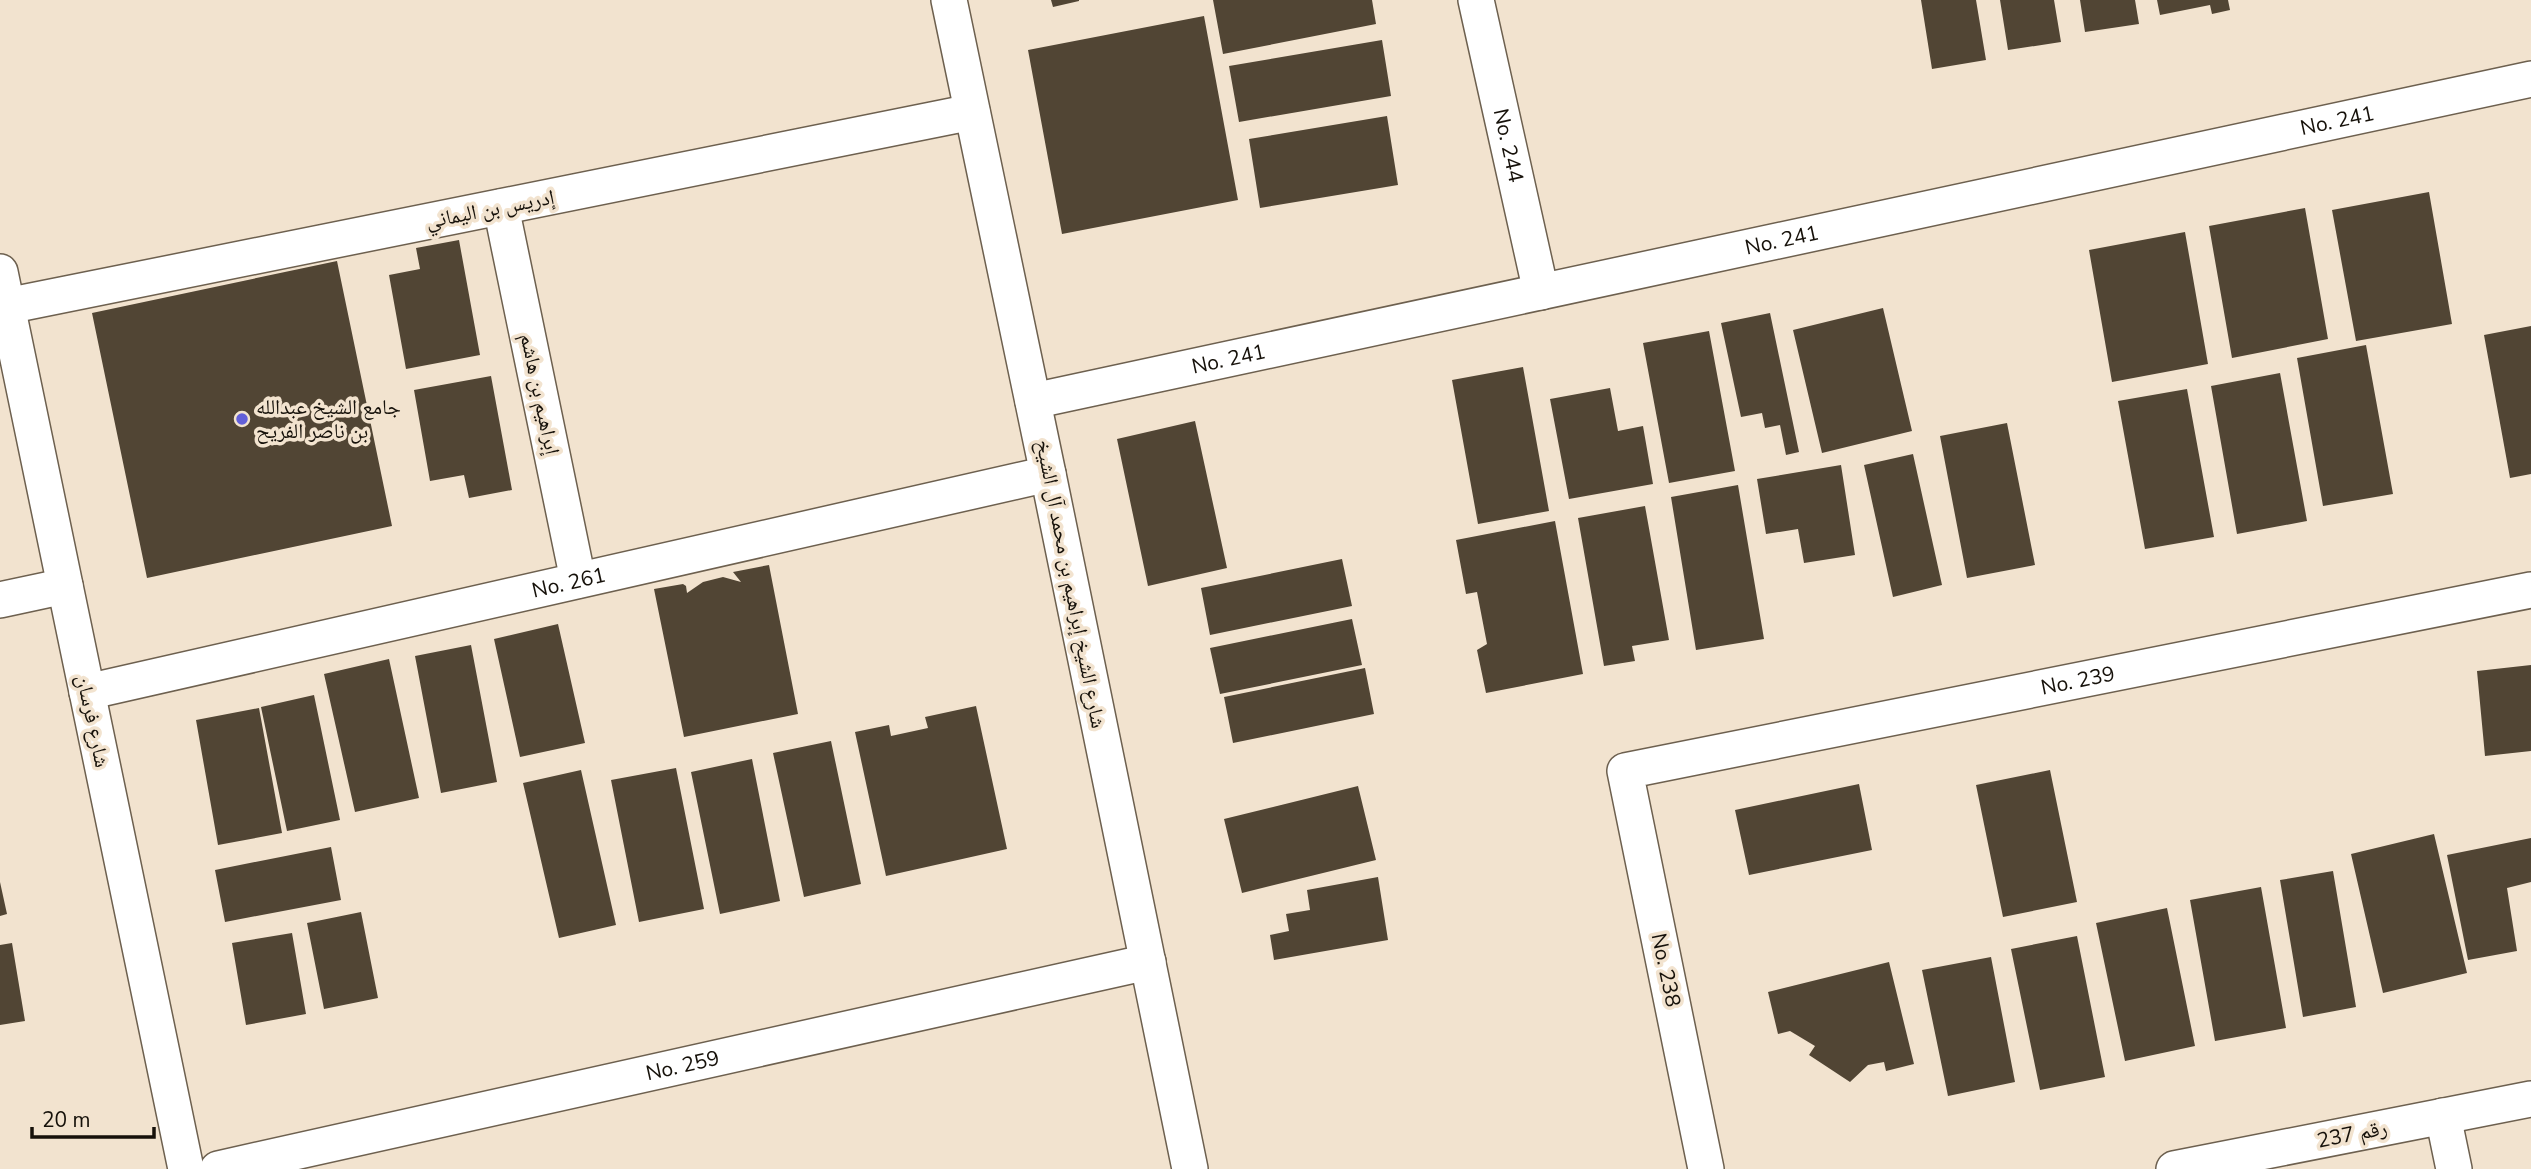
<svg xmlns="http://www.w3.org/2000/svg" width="2531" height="1169" font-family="'Nunito Sans','Noto Naskh Arabic',sans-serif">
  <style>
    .building { fill: #514534 }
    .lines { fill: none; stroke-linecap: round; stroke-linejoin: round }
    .street-casing { stroke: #6d604f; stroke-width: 38 }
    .street { stroke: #fff; stroke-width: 35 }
    .poi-dot { fill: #625fd8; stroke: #f2e3cf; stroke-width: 2.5 }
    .labels { text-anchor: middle; stroke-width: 7; stroke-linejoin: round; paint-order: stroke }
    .street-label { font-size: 21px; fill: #16110a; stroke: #f2e3cf }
    .poi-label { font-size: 21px; fill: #16110a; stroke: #f2e3cf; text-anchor: start }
  </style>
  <rect width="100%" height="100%" fill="#f2e3cf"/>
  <path class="building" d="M 1051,0 L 1079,0 L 1079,1 L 1053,7 Z
    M 1213,0 L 1372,0 L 1376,24 L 1223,54 Z
    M 1921,0 L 1976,0 L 1986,60 L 1932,69 Z
    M 2000,0 L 2054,0 L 2061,42 L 2008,50 Z
    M 2080,0 L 2135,0 L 2139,24 L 2085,32 Z
    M 2157,0 L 2228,0 L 2230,10 L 2212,14 L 2210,5 L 2160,15 Z
    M 1204,16 L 1238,200 L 1062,234 L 1028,50 Z
    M 1382,40 L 1391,96 L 1239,122 L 1229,66 Z
    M 1387,116 L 1398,185 L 1260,208 L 1249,139 Z
    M 2429,192 L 2452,324 L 2356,341 L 2332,210 Z
    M 2305,208 L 2328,339 L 2232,358 L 2209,226 Z
    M 2185,232 L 2208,364 L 2112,382 L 2089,250 Z
    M 459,240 L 480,355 L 406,369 L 389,275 L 420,269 L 416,248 Z
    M 337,261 L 392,526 L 147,578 L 92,313 Z
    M 1883,308 L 1912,431 L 1822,453 L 1793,330 Z
    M 1770,313 L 1799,452 L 1786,455 L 1780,425 L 1765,428 L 1762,413 L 1741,417 L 1721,323 Z
    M 2531,326 L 2531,474 L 2510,478 L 2484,335 Z
    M 1709,331 L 1735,471 L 1669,483 L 1643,343 Z
    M 2366,345 L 2393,494 L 2323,506 L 2297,358 Z
    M 1523,367 L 1549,511 L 1478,524 L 1452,380 Z
    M 2280,373 L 2307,521 L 2237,534 L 2211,386 Z
    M 491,376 L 512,490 L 469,498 L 464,475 L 430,481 L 414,390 Z
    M 1610,388 L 1618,431 L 1643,426 L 1653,484 L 1569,499 L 1550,399 Z
    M 2187,389 L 2214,537 L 2145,549 L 2118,401 Z
    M 1195,421 L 1227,568 L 1148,586 L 1117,439 Z
    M 2007,423 L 2035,565 L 1967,578 L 1940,436 Z
    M 1913,454 L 1942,585 L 1893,597 L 1864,465 Z
    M 1841,465 L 1855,555 L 1804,563 L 1798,529 L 1766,534 L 1757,479 Z
    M 1738,485 L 1764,639 L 1696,650 L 1671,497 Z
    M 1645,506 L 1669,640 L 1632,646 L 1635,661 L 1604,666 L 1578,518 Z
    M 1555,521 L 1583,674 L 1486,693 L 1477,650 L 1487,644 L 1477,592 L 1466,594 L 1456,540 Z
    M 1342,559 L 1352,606 L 1210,635 L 1201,588 Z
    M 769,565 L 798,714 L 684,737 L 654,589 L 683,584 L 686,586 L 687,593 L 703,582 L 723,577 L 741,582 L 733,572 Z
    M 1352,619 L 1362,665 L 1220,694 L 1210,648 Z
    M 558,624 L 585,743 L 520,757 L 494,639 Z
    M 471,645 L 497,782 L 441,793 L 415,656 Z
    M 389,659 L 419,798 L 355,812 L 324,674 Z
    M 2531,665 L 2531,751 L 2485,756 L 2477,671 Z
    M 1365,668 L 1374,714 L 1233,743 L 1224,697 Z
    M 314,695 L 340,820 L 287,831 L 261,707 Z
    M 976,706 L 1007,849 L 886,876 L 855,732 L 889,725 L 891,736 L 928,728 L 925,717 Z
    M 259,708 L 282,833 L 218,845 L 196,720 Z
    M 831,741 L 861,884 L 804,897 L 773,753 Z
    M 752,759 L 780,901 L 720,914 L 691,772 Z
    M 676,768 L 704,909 L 639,922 L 611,780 Z
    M 581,770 L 616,925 L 559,938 L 523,783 Z
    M 2050,770 L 2077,902 L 2003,917 L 1976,785 Z
    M 1859,784 L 1872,850 L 1749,875 L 1735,810 Z
    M 1358,786 L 1376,860 L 1242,893 L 1224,819 Z
    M 2434,834 L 2467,973 L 2383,993 L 2351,854 Z
    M 2531,838 L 2531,882 L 2507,888 L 2517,951 L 2468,960 L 2447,855 Z
    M 331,847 L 341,900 L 225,922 L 215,870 Z
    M 2333,871 L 2356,1007 L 2303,1017 L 2280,880 Z
    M 1378,877 L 1388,940 L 1274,960 L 1270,935 L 1289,931 L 1286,914 L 1310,910 L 1307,890 Z
    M 0,882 L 7,914 L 0,916 Z
    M 2261,887 L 2286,1028 L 2215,1041 L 2190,900 Z
    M 2167,908 L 2195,1046 L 2125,1061 L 2096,923 Z
    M 361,912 L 378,998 L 324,1009 L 307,923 Z
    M 292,933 L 306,1014 L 246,1025 L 232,943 Z
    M 2077,936 L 2105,1077 L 2040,1090 L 2011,949 Z
    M 12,943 L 25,1021 L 0,1025 L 0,945 Z
    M 1991,957 L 2015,1082 L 1948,1096 L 1922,970 Z
    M 1889,962 L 1914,1064 L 1886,1071 L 1884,1062 L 1868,1065 L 1850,1082 L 1809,1055 L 1815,1046 L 1790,1031 L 1778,1034 L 1768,992 Z"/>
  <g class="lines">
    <g class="street-casing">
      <g id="street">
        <path d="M 949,0 L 1048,474 L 1190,1169"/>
        <path id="s1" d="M 1476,0 L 1541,292"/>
        <path d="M 501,207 L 578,580"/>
        <path d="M 0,272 L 186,1169"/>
        <path d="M 7,306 L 972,112"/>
        <path id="s2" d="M 1033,401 L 2531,79"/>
        <path d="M 0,600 L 65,586"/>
        <path id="s3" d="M 87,692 L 1048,474"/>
        <path d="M 2443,1116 L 2454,1169"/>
        <path id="s4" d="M 218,1169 L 1148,962"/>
        <path id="s5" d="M 1706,1169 L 1625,771 L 2531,590"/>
        <path d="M 2174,1169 L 2531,1099"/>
      </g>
    </g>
    <use href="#street" class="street"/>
  </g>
  <circle class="poi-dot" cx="242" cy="419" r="7"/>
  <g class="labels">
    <g class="street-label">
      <text dy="7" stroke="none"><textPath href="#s2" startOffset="1334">No. 241</textPath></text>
      <text dy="7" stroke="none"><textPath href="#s1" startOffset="149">No. 244</textPath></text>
      <text transform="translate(490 209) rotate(-11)" y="7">إدريس بن اليماني</text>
      <text dy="7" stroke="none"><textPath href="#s2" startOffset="766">No. 241</textPath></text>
      <text dy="7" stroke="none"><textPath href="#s2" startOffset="200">No. 241</textPath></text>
      <text transform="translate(540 394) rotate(78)" y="7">إبراهيم بن هاشم</text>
      <text dy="7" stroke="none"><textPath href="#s3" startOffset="494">No. 261</textPath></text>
      <text transform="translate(1071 584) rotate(79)" y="7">شارع الشيخ إبراهيم بن محمد آل الشيخ</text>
      <text dy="7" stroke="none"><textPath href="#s5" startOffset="868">No. 239</textPath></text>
      <text transform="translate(93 721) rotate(78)" y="7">شارع فرسان</text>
      <text transform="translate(1666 970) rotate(78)" y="7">No. 238</text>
      <text dy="7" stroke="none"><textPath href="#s4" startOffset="476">No. 259</textPath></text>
      <text transform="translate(2352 1134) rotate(-11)" y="7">رقم 237</text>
    </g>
    <g class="poi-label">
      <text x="256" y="414">جامع الشيخ عبدالله<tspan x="256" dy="24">بن ناصر الفريح</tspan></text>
    </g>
  </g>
  <path d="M32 1127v10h122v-10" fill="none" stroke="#16110a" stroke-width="3.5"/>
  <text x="42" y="1127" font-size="21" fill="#16110a" stroke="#f2e3cf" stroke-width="5" paint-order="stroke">20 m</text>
</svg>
